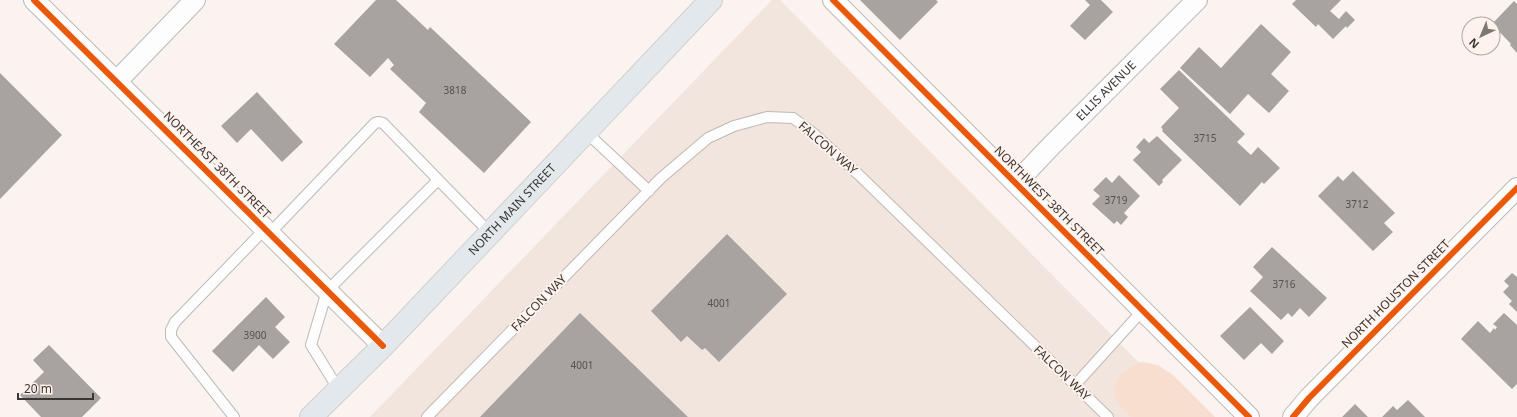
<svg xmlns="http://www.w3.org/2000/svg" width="1517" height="417" font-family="'Noto Sans',sans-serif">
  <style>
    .built { fill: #f1e5dd }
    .green { fill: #f8dece }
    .building { fill: #a8a3a0 }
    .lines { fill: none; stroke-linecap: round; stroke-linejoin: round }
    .lane-casing { stroke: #beb9b6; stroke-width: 12 }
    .street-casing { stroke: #beb9b6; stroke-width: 22 }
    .primary-casing { stroke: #d2cfcd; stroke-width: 24 }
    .lane { stroke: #fefdfd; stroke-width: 10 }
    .street { stroke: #fefdfd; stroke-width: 20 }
    .primary { stroke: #e2e8eb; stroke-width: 22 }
    .cycleway-casing { stroke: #fef2ec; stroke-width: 8 }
    .cycleway { stroke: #e8590c; stroke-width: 6 }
    .labels { text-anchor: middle; stroke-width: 4; stroke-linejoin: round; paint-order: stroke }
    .number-label { font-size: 10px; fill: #56514e }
    .street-label { font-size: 12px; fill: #3a3633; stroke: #fef2ec }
  </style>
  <rect width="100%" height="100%" fill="#faf3f0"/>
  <path class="built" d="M 772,0 L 780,0 L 1193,417 L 370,417 Z"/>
  <path class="green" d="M 1142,362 L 1158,365 L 1173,375 L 1215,417 L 1131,417 C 1127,413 1121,408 1118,403 C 1107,381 1124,369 1142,362 Z"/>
  <path class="building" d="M 376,0 L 396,0 L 428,30 L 430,27 L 531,122 L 484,173 L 419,112 L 426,103 L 390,69 L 394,65 L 388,58 L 370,77 L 334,44 Z
    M 860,0 L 936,0 L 938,2 L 900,40 Z
    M 1085,0 L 1101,0 L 1113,12 L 1085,40 L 1070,26 L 1090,5 Z
    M 1296,0 L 1341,0 L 1330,11 L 1339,19 L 1346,11 L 1355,20 L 1347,28 L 1346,26 L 1333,39 L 1318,24 L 1316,27 L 1292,4 Z
    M 1514,1 L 1517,4 L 1517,53 L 1510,45 L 1511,44 L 1492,24 Z
    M 1261,24 L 1291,52 L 1271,74 L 1289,91 L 1269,113 L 1248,94 L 1230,114 L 1180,68 L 1199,47 L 1221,68 Z
    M 1179,70 L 1245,134 L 1237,142 L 1251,155 L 1258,147 L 1280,168 L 1264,184 L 1262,182 L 1240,206 L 1162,131 L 1163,130 L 1161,127 L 1179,108 L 1160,89 Z
    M 0,73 L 62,135 L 0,199 Z
    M 257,92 L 303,142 L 282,162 L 251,129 L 237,143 L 221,126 Z
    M 1157,136 L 1182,160 L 1162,180 L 1163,182 L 1159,186 L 1133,160 L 1141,152 L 1136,147 L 1144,138 L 1149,143 Z
    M 1353,171 L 1395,213 L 1384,223 L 1393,232 L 1373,251 L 1318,196 L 1338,176 L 1343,181 Z
    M 1119,175 L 1140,196 L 1124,213 L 1128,217 L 1121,225 L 1117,221 L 1114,224 L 1092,204 L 1100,196 L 1093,190 L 1106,177 L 1112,183 Z
    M 727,234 L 787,294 L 719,362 L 705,348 L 702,350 L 687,336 L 681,342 L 651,311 Z
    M 1272,247 L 1327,298 L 1309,317 L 1300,308 L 1292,317 L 1288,313 L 1281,320 L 1250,291 L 1263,277 L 1253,267 Z
    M 1512,273 L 1517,277 L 1517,312 L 1509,304 L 1512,301 L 1503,292 L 1509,286 L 1504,281 Z
    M 266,297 L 285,317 L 275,327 L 290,342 L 273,359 L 259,345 L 233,372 L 212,351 Z
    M 1250,307 L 1284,341 L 1272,354 L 1261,343 L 1244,360 L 1220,336 Z
    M 580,313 L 688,417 L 480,417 Z
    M 1504,313 L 1517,325 L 1517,384 L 1512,389 L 1461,339 L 1478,321 L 1490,333 L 1494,328 L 1495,330 L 1497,327 L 1493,324 Z
    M 49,345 L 101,398 L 82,417 L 41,417 L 20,395 L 44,372 L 33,360 Z
    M 1408,400 L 1425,417 L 1382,417 L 1393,406 L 1397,410 Z
    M 1355,404 L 1368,417 L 1342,417 Z"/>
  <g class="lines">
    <g class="lane-casing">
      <path id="lane" d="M 586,132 L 649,191
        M 270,233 L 375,123 L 378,122 L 383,123 L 490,233
        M 1075,385 L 1143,310
        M 339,390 L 311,345 L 327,291 L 438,180
        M 234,417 L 171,337 L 171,330 L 175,322 L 265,229
        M 427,417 L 661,178 L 708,138 L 734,126 L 767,117 L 793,118 L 813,133 L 858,174 L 1108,417"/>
    </g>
    <g class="street-casing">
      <g id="street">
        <path d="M 34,0 L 383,346"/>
        <path d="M 833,0 L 1249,417"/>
        <path d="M 117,81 L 195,0"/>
        <path id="s1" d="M 1016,183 L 1051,146 L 1197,0"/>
        <path d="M 1293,417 L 1309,398 L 1517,188"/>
      </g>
    </g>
    <g class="primary-casing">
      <g id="primary">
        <path id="s2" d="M 311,417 L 383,346 L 711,0"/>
      </g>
    </g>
    <use href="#lane" class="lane"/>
    <use href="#street" class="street"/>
    <use href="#primary" class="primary"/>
    <g class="cycleway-casing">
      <path id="cycleway" d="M 34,0 L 383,346
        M 833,0 L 1249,417
        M 1293,417 L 1309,398 L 1517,188"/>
    </g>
    <use href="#cycleway" class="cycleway"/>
  </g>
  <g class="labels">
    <g class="number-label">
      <text x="455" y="94">3818</text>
      <text x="1205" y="142">3715</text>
      <text x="1116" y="204">3719</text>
      <text x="1357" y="208">3712</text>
      <text x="1284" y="288">3716</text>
      <text x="719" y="307">4001</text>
      <text x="255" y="339">3900</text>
      <text x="582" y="369">4001</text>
    </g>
    <g class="street-label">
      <text dy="4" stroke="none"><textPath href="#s1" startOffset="129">ELLIS AVENUE</textPath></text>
      <text transform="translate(828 148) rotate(41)" y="4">FALCON WAY</text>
      <text transform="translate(217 165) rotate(45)" y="4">NORTHEAST 38TH STREET</text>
      <text transform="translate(1049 201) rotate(45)" y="4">NORTHWEST 38TH STREET</text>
      <text dy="4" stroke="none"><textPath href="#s2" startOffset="289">NORTH MAIN STREET</textPath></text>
      <text transform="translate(1396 294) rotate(-45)" y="4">NORTH HOUSTON STREET</text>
      <text transform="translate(539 303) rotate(-46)" y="4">FALCON WAY</text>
      <text transform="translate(1062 373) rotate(44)" y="4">FALCON WAY</text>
    </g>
  </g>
  <g transform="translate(1481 36) rotate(224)"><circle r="19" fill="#fef2ec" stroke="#b0a7a2"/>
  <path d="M0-3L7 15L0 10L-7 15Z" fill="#7d7875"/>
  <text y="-6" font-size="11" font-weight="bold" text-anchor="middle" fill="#3a3633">N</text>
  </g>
  <path d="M18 393v6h75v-6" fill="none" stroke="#3a3633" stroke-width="2"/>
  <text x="24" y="393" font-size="12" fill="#3a3633" stroke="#fef2ec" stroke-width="3" paint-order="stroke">20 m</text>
</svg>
